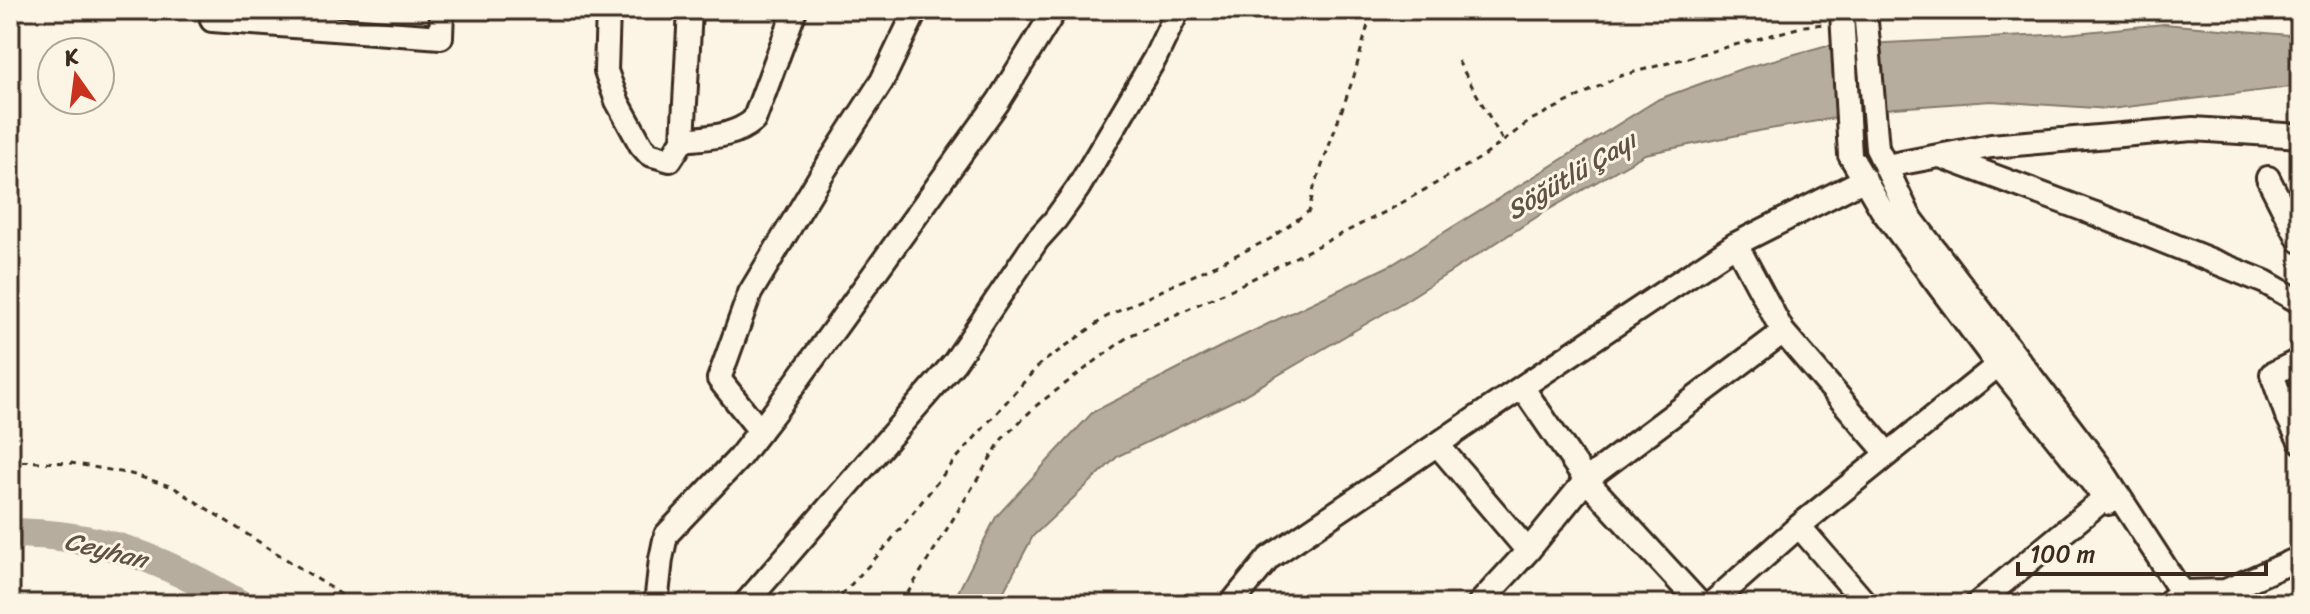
<svg xmlns="http://www.w3.org/2000/svg" width="2310" height="614" font-family="Sriracha,sans-serif">
  <style>
    .water { fill: #b7ad9e; stroke: #85796b; stroke-width: 2 }
    .lines { fill: none; stroke-linecap: round; stroke-linejoin: round }
    .river { stroke: #b7ad9e; stroke-width: 30 }
    .minor-casing { stroke: #3b2a1e; stroke-width: 28 }
    .path { stroke: #3b2a1e; stroke-width: 3; stroke-dasharray: 6 6; stroke-linecap: butt }
    .minor { stroke: #fcf5e5; stroke-width: 22 }
    .minor-bridge-casing { stroke: #3b2a1e; stroke-width: 28; stroke-linecap: butt }
    .minor-bridge { stroke: #fcf5e5; stroke-width: 22 }
    .labels { text-anchor: middle; stroke-width: 6; stroke-linejoin: round; paint-order: stroke }
    .water-label { font-size: 26px; font-style: italic; fill: #605144; stroke: #fcf5e5 }
  </style>
  <rect width="100%" height="100%" fill="#fcf5e5"/>
  <filter id="ink" filterUnits="userSpaceOnUse"><feTurbulence type="fractalNoise" baseFrequency=".0125" numOctaves="2"/><feDisplacementMap in="SourceGraphic" scale="16" xChannelSelector="R" yChannelSelector="G"/><feConvolveMatrix kernelMatrix="1 2 1 2 8 2 1 2 1" color-interpolation-filters="sRGB"/></filter>
  <g filter="url(#ink)">
    <path class="water" d="M 2164,24 L 2300,36 L 2300,86 L 2110,109 L 1991,101 L 1894,108 L 1758,131 L 1645,154 L 1543,213 L 1400,304 L 1239,398 L 1118,456 L 1033,536 L 997,604 L 952,604 L 996,517 L 1093,412 L 1220,347 L 1393,264 L 1659,99 L 1741,69 L 1824,46 L 2066,34 Z"/>
    <g class="lines">
      <path class="river" d="M 10,533 C 104,534 160,558 239,604"/>
      <g class="minor-casing">
        <path id="minor" d="M 608,10 L 606,71 L 617,101 L 641,145 L 649,154 L 670,160 L 683,140 L 690,10
          M 212,20 L 441,37 L 442,10
          M 683,140 C 709,137 734,137 754,120 L 795,10
          M 1877,148 L 1909,216 L 2100,467 L 2189,604
          M 1850,155 L 1882,210 L 1998,365 L 2109,503
          M 1940,156 L 2093,213 L 2265,282 L 2300,302
          M 1886,166 L 1991,146 L 2193,129 L 2300,136
          M 2268,178 L 2300,241
          M 1736,244 L 1783,332 L 1888,454
          M 2300,360 L 2272,374 L 2286,413 L 2300,441
          M 1522,387 L 1586,480 L 1700,604
          M 760,431 L 719,379 L 750,293 L 820,177 L 882,81 L 916,10
          M 1437,444 L 1528,551
          M 1799,526 L 1866,604
          M 656,604 L 661,559 L 666,535 L 738,459 L 776,410 L 998,102 L 1055,10
          M 745,604 L 954,363 L 1037,240 L 1055,220 L 1078,188 L 1155,58 L 1178,10
          M 1231,604 L 1269,558 L 1522,387 L 1736,244 L 1865,179
          M 1479,604 L 1528,551 L 1586,480 L 1783,332
          M 1711,604 L 1799,526 L 1998,365
          M 1977,604 L 2105,498
          M 2166,604 L 2181,592 L 2225,591 L 2300,558"/>
      </g>
      <path class="path" d="M 1883,17 L 1903,10
        M 1458,61 L 1503,141
        M 10,461 L 71,463 L 131,474 L 173,487 L 336,591 L 354,604
        M 833,604 L 884,549 L 955,460 L 1039,365 L 1106,317 L 1270,239 L 1309,211 L 1314,188 L 1354,76 L 1372,10
        M 901,604 L 1002,439 L 1037,405 L 1129,336 L 1232,289 L 1389,210 L 1484,156 L 1531,120 L 1620,76 L 1805,26 L 1824,24"/>
      <use href="#minor" class="minor"/>
      <g class="minor-bridge-casing">
        <path id="minor-bridge" d="M 1865,10 L 1877,148
          M 1842,13 L 1850,155"/>
      </g>
      <use href="#minor-bridge" class="minor-bridge"/>
    </g>
  </g>
  <g class="labels">
    <g class="water-label">
      <text transform="translate(1571 175) rotate(-31)" y="9">Söğütlü Çayı</text>
      <text transform="translate(106 550) rotate(14)" y="9">Ceyhan</text>
    </g>
  </g>
  <rect width="2310" height="614" fill="none" stroke="#fcf5e5" stroke-width="40"/>
  <rect x="20" y="20" width="2270" height="574" fill="none" stroke="#3b2a1e" stroke-width="3" filter="url(#ink)"/>
  <g transform="translate(76 76) rotate(346)"><circle r="38" fill="#fcf5e5" stroke="#afa495" stroke-width="2"/>
  <path d="M0-6L14 30L0 20L-14 30Z" fill="#c8321e"/>
  <text y="-12" font-size="22" font-weight="bold" text-anchor="middle" fill="#3b2a1e">K</text>
  </g>
  <path d="M2018 562v12h248v-12" fill="none" stroke="#3b2a1e" stroke-width="4"/>
  <text x="2030" y="562" font-size="24" fill="#3b2a1e" stroke="#fcf5e5" stroke-width="6" paint-order="stroke">100 m</text>
</svg>
